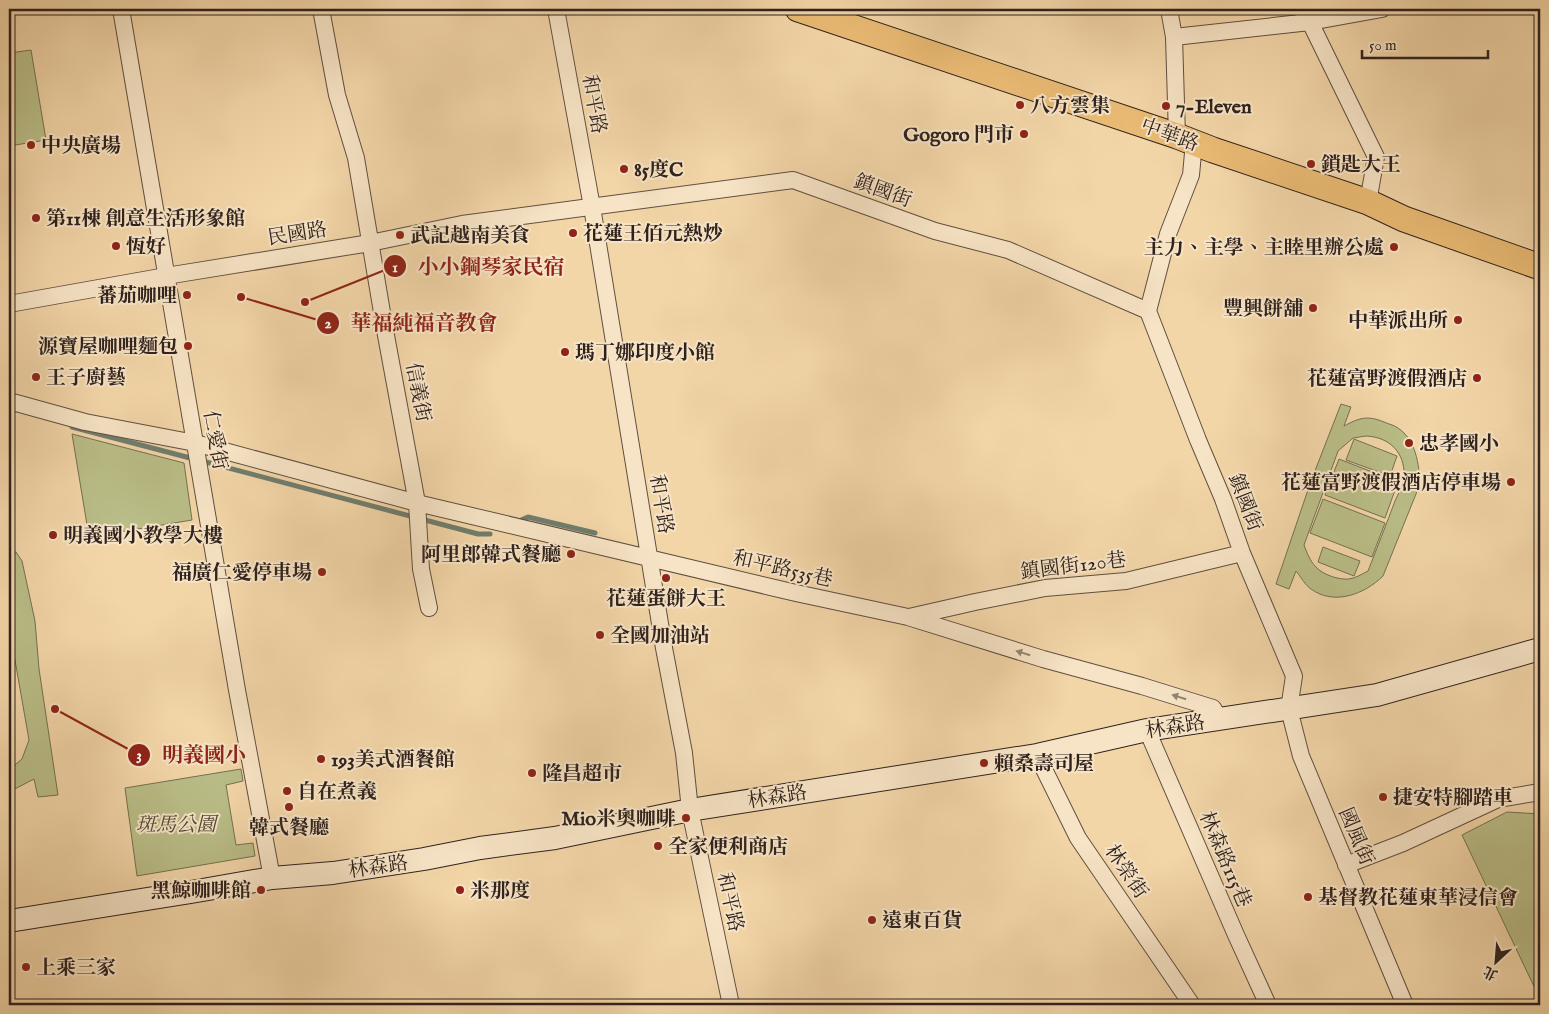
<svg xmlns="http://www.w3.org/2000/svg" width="1549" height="1014" font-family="'IM FELL English','Noto Serif TC',serif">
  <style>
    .green { fill: #babe88; stroke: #747053; fill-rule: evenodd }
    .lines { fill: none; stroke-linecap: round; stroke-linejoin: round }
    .stream { stroke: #707d6e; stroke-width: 5 }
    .street-casing { stroke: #604f40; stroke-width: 18 }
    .secondary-casing { stroke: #2f221e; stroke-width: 24 }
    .primary-casing { stroke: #2f221e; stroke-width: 27 }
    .street { stroke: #f7e4c6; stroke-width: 16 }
    .secondary { stroke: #f7e4c6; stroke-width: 22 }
    .primary { stroke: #eabb74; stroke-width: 25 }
    .oneway { fill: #938372 }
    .poi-dot { fill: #8f2418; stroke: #f7e4c6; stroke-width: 2 }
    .labels { text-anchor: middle; stroke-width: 4; stroke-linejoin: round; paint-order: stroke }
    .street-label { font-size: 20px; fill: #2f221e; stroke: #f7e4c6 }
    .poi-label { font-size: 20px; font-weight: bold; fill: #2f221e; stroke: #f7e4c6; text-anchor: start }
    .park-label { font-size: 20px; font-style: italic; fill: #524938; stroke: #f7e4c6 }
    .leader { fill: none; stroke: #8f2418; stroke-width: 2 }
    .callout-dot { fill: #8f2418; stroke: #f7e4c6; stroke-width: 2 }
    .mark-label { font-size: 15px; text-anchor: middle; font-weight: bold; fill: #fff }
    .callout-label { font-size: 21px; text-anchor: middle; font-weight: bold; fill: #8f2418; stroke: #f7e4c6; stroke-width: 4; stroke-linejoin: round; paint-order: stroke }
  </style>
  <rect width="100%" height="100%" fill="#f3d6a8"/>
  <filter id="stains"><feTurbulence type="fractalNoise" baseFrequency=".004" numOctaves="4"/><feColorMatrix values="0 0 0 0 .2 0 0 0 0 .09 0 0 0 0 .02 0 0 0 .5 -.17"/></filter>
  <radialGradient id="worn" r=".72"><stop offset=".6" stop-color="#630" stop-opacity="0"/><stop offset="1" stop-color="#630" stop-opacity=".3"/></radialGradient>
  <path class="green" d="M 31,50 L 46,140 L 9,146 L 9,53 Z
    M 1341,404 L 1351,407 L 1344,426 C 1359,418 1367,415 1384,422 C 1388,424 1394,425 1398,428 C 1416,440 1419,464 1420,484 L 1383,576 C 1365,594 1334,606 1311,589 C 1305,585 1301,577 1296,571 L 1289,589 L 1276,584 L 1311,481 ZM 1366,436 C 1389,437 1405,452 1404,476 C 1404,484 1398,494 1395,501 C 1386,525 1377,548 1368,571 C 1362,574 1356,578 1349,579 C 1339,580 1323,575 1316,567 C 1310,561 1307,553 1304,545 L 1338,451 L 1353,438 Z
    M 72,434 L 184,463 L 192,520 L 89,537 Z
    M 1354,439 L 1397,456 L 1390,476 L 1346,460 Z
    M 1339,459 L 1398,482 L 1385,518 L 1325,495 Z
    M 1323,499 L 1385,523 L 1372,557 L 1310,533 Z
    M 1323,547 L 1360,561 L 1354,576 L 1318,562 Z
    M 9,552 L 16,552 L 22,561 L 35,621 L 39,669 L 58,795 L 38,797 L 34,779 L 9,792 L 9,770 L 22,759 L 29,740 L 9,626 Z
    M 241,769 L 243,781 L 226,785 L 236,845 L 253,843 L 255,856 L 137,876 L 125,788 Z
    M 1507,812 L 1540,814 L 1540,999 L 1462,835 Z"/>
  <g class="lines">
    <path class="stream" d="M 72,427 L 194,459
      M 202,461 L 478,534 L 490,534
      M 519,521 L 528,517 L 595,533"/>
    <g class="street-casing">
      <path id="street" d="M 121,9 L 237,690 L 272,878
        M 321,9 L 337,95 L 356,158 L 385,330 L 417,503 L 421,569 L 429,608
        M 556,9 L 592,207 L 664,648 L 684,753 L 690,810 L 731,1005
        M 1169,9 L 1174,37 L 1177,136
        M 1302,9 L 1310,22 L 1376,157 L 1368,202
        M 1174,37 L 1310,22 L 1382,9
        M 1194,142 L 1191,175 L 1168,234 L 1148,311 L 1198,440 L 1223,499 L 1242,553 L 1294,676 L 1289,709 L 1301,756 L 1405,1005
        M 9,304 L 166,276 L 370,243 L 462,224 L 793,180 L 935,231 L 1008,250 L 1148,311
        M 9,401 L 85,422 L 195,443 L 417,503 L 796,593 L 908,617 L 1043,659 L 1142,686 L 1213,708 L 1220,719
        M 909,617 L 975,602 L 1045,588 L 1126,581 L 1242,553
        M 1147,730 L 1236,935 L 1268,1005
        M 1037,755 L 1078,838 L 1192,1005
        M 1346,865 L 1403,843 L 1498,799 L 1540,792"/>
    </g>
    <g class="secondary-casing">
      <path id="secondary" d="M 9,921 L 191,892 L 272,878 L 333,873 L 424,859 L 480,848 L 555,838 L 690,810 L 1037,755 L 1147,730 L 1377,695 L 1540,649"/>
    </g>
    <g class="primary-casing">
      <path id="primary" d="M 798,9 L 1177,136 L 1213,150 L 1368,202 L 1404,219 L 1540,267"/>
    </g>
    <use href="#street" class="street"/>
    <use href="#secondary" class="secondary"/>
    <use href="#primary" class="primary"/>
  </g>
  <defs><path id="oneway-solid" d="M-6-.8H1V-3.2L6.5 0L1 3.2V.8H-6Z" transform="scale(1.25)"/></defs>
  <g class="oneway">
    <use href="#oneway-solid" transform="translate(1023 653) rotate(-163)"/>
    <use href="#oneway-solid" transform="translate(1179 697) rotate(-163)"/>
  </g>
  <g class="poi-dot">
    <circle cx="1020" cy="105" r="5"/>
    <circle cx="1166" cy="106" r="5"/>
    <circle cx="1024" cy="134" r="5"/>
    <circle cx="31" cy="145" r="5"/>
    <circle cx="1311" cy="164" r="5"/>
    <circle cx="624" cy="169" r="5"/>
    <circle cx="36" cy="218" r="5"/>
    <circle cx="573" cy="233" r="5"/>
    <circle cx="400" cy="235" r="5"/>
    <circle cx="116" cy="246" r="5"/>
    <circle cx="1394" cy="247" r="5"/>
    <circle cx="187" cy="295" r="5"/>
    <circle cx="1313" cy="308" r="5"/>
    <circle cx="1458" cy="320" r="5"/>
    <circle cx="188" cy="346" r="5"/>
    <circle cx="565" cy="352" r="5"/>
    <circle cx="36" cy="377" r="5"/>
    <circle cx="1477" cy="378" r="5"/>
    <circle cx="1409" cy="443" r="5"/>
    <circle cx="1511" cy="482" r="5"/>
    <circle cx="53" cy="535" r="5"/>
    <circle cx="571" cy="554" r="5"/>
    <circle cx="322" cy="572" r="5"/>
    <circle cx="666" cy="578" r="5"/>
    <circle cx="600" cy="635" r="5"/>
    <circle cx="321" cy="759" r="5"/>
    <circle cx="984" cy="763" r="5"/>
    <circle cx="532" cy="773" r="5"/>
    <circle cx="287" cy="791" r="5"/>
    <circle cx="1383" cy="797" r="5"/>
    <circle cx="289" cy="807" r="5"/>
    <circle cx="686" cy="818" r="5"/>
    <circle cx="658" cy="846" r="5"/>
    <circle cx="261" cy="890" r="5"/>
    <circle cx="460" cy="890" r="5"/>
    <circle cx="1308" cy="897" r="5"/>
    <circle cx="872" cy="920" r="5"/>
    <circle cx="26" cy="967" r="5"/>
  </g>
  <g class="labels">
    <g class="street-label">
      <text transform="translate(595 104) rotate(80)" y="7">和平路</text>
      <text transform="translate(1170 134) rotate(20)" y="7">中華路</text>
      <text transform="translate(883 190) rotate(20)" y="7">鎮國街</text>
      <text transform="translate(297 233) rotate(-9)" y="7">民國路</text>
      <text transform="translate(419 392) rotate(79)" y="7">信義街</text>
      <text transform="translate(216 440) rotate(80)" y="7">仁愛街</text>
      <text transform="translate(1246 502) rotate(69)" y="7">鎮國街</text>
      <text transform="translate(662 504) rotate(81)" y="7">和平路</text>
      <text transform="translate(1073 565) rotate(-7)" y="7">鎮國街120巷</text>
      <text transform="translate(783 568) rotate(13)" y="7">和平路535巷</text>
      <text transform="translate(1175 726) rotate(-9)" y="7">林森路</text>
      <text transform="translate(777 796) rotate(-9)" y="7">林森路</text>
      <text transform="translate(1357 836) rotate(67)" y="7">國風街</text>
      <text transform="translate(1226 859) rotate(67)" y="7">林森路115巷</text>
      <text transform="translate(378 866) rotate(-8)" y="7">林森路</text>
      <text transform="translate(1127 871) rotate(56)" y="7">林榮街</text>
      <text transform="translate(731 902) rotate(78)" y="7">和平路</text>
    </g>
    <g class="poi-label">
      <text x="1030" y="112">八方雲集</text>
      <text x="1176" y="113">7-Eleven</text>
      <text x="1014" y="141" text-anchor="end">Gogoro 門市</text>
      <text x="41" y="152">中央廣場</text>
      <text x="1321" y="171">鎖匙大王</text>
      <text x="634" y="176">85度C</text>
      <text x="46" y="225">第11棟 創意生活形象館</text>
      <text x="583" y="240">花蓮王佰元熱炒</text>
      <text x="410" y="242">武記越南美食</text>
      <text x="126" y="253">恆好</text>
      <text x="1384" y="254" text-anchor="end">主力、主學、主睦里辦公處</text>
      <text x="177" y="302" text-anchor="end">蕃茄咖哩</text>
      <text x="1303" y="315" text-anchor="end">豐興餅舖</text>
      <text x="1448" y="327" text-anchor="end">中華派出所</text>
      <text x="178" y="353" text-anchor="end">源寶屋咖哩麵包</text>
      <text x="575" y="359">瑪丁娜印度小館</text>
      <text x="46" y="384">王子廚藝</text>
      <text x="1467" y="385" text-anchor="end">花蓮富野渡假酒店</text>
      <text x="1419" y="450">忠孝國小</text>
      <text x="1501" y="489" text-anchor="end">花蓮富野渡假酒店停車場</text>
      <text x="63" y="542">明義國小教學大樓</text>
      <text x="561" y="561" text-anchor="end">阿里郎韓式餐廳</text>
      <text x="312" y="579" text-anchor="end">福廣仁愛停車場</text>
      <text x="666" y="605" text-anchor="middle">花蓮蛋餅大王</text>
      <text x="610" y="642">全國加油站</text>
      <text x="331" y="766">193美式酒餐館</text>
      <text x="994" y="770">賴桑壽司屋</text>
      <text x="542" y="780">隆昌超市</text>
      <text x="297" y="798">自在煮義</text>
      <text x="1393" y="804">捷安特腳踏車</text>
      <text x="676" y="825" text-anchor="end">Mio米奧咖啡</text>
      <text x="289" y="834" text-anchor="middle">韓式餐廳</text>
      <text x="668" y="853">全家便利商店</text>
      <text x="251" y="897" text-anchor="end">黑鯨咖啡館</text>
      <text x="470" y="897">米那度</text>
      <text x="1318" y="904">基督教花蓮東華浸信會</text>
      <text x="882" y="927">遠東百貨</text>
      <text x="36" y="974">上乘三家</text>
    </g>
    <g class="park-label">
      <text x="176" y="831">斑馬公園</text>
    </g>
  </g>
  <path class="leader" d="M305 302L395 266M241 297L328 323M55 709L139 755"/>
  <g class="callout-dot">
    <circle cx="305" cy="302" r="5"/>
    <circle cx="241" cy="297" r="5"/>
    <circle cx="55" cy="709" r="5"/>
    <circle cx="395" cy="266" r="12"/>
    <circle cx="328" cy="323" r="12"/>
    <circle cx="139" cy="755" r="12"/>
  </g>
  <g class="mark-label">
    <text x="395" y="272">1</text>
    <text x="328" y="328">2</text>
    <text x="139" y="760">3</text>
  </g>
  <g class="callout-label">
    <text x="491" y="274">小小鋼琴家民宿</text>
    <text x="424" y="330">華福純福音教會</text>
    <text x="204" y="762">明義國小</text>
  </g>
  <rect width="1549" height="1014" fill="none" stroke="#f3d6a8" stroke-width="30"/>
  <rect x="10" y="10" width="1529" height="994" fill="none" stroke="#2f221e" stroke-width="2.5"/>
  <rect x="15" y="15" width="1519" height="984" fill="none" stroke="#2f221e"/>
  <g transform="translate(1496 962) rotate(206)" stroke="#f7e4c6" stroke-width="4" paint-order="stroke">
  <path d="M0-4L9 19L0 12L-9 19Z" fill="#2f221e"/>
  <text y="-8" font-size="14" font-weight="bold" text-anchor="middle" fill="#2f221e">北</text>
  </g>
  <path d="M1362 50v8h126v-8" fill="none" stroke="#2f221e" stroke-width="2.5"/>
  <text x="1369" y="50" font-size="15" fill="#2f221e" stroke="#f7e4c6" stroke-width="4" paint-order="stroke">50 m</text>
  <rect width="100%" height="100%" filter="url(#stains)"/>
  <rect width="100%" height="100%" fill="url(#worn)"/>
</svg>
